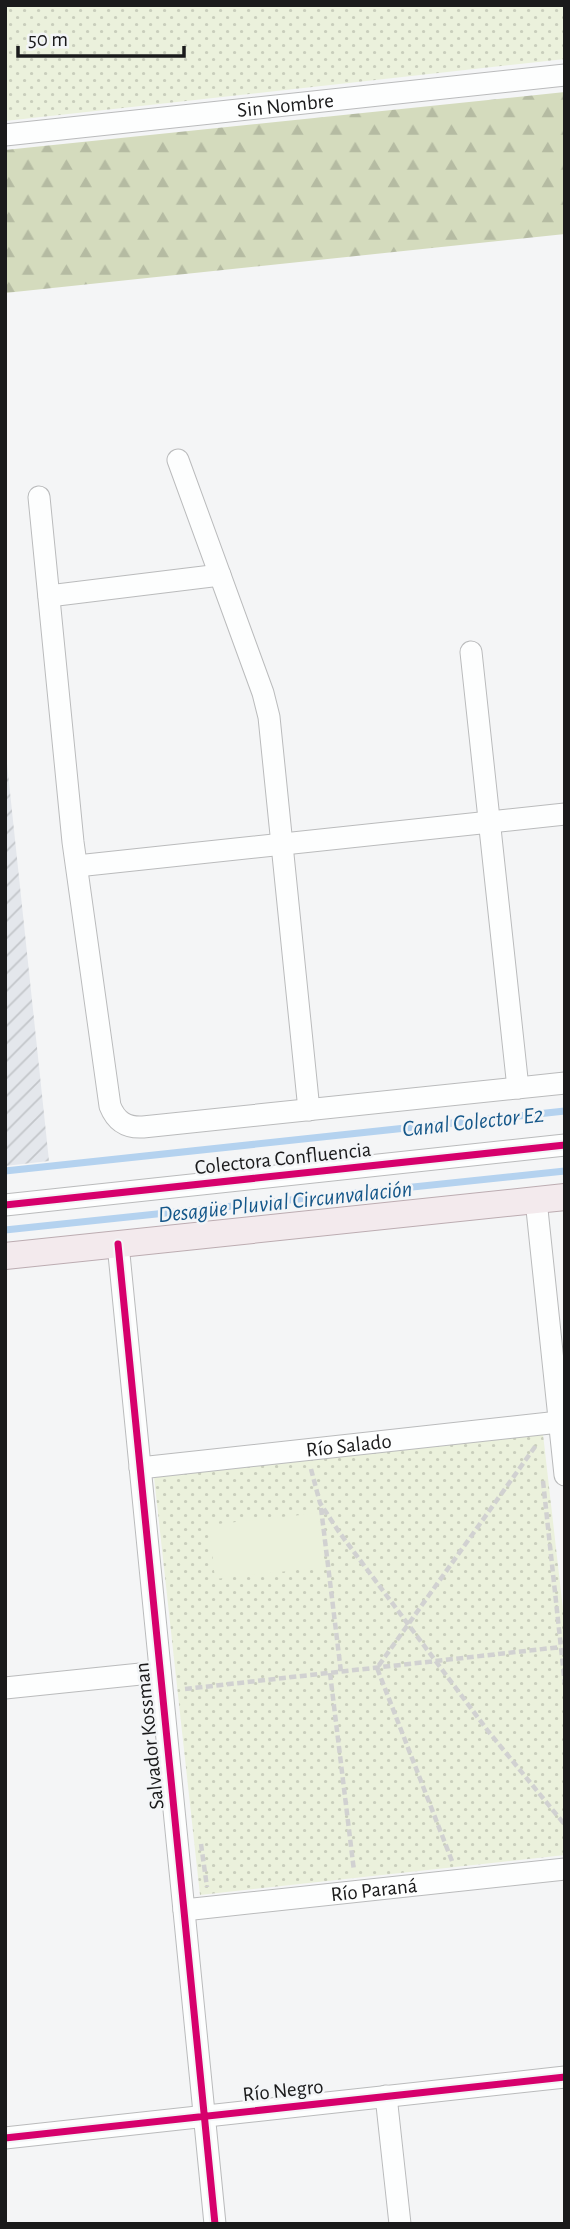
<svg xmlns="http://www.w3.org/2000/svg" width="570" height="2229" font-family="'Alegreya Sans',sans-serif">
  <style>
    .industrial { fill: url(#industrial-furrows) }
    .grass { fill: url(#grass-dots) }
    .forest { fill: url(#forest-firs) }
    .garden { fill: #ebf1dc }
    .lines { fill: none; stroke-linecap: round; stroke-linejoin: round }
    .stream { stroke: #b4d2ef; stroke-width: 7 }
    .minor-casing { stroke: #babbbc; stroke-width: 23 }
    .major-casing { stroke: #bcacb1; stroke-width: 28 }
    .path { stroke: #d1d1d1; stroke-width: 4.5; stroke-dasharray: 7 3.5; stroke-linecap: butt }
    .minor { stroke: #fdfefe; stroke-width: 21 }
    .major { stroke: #f3eaed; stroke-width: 26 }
    .cycleway-casing { stroke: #f3f5f7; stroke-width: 11 }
    .cycleway { stroke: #d6006c; stroke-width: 7 }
    .labels { text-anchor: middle; stroke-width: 5; stroke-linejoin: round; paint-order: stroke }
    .street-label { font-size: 21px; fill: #1a1a1b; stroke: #f3f5f7 }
    .water-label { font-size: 23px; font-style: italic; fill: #155789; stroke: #f3f5f7 }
  </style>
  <defs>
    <pattern id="industrial-furrows" width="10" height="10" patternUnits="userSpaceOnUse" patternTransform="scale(1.75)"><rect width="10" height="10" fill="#e4e7ec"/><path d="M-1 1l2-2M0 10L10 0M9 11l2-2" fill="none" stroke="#c3c6ca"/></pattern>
    <pattern id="grass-dots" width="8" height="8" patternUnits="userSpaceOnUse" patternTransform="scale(1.75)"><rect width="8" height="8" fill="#ebf1dc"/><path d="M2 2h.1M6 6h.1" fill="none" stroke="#c9cebc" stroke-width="1.8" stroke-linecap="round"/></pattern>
    <pattern id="forest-firs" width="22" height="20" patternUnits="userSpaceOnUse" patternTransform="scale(1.75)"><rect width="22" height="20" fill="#d4dbbd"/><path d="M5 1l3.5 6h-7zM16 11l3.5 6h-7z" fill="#b5bba2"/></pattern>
  </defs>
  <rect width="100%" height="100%" fill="#f4f5f6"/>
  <path class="industrial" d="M 5,745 L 49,1161 L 5,1166 Z"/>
  <path class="grass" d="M 5,5 L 565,5 L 565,59 L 5,121 Z
    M 543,1434 L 565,1627 L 565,1855 L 200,1895 L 154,1477 Z"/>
  <path class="forest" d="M 565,92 L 565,234 L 5,293 L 5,150 Z"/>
  <path class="garden" d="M 319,1513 L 325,1567 L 215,1579 L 209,1525 Z"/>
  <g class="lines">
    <path class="stream" d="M 5,1171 L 565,1111
      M 5,1230 L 565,1171"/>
    <g class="minor-casing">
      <g id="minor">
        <path id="s1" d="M 5,135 L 565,75"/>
        <path d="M 178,460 L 263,693 L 269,717 L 309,1110"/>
        <path d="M 39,497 L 73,842 L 110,1106 C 116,1121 126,1128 143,1127 L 565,1083"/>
        <path d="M 49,596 L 220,575"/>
        <path d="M 471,652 L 518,1088"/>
        <path d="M 77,866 L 565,814"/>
        <path d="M 536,1200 L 565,1475"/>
        <path d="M 5,1205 L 565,1145"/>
        <path d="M 118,1244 L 215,2224"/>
        <path id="s2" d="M 140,1468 L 559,1422"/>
        <path d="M 5,1688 L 160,1672"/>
        <path id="s3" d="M 184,1910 L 565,1869"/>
        <path d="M 386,2096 L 400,2224"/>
        <path d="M 5,2138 L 565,2077"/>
      </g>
    </g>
    <g class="major-casing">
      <path id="major" d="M 5,1256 L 565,1197"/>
    </g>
    <path class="path" d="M 311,1469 L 320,1503 L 339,1532 L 488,1731 L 565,1825
      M 543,1481 L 565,1685
      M 321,1508 L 341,1672
      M 330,1673 L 354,1871
      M 185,1689 L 561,1647
      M 201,1844 L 207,1887
      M 452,1861 L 377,1668 L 537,1444"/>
    <use href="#minor" class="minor"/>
    <use href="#major" class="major"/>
    <g class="cycleway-casing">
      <path id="cycleway" d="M 5,1205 L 565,1145
        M 118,1244 L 215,2224
        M 5,2138 L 565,2077"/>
    </g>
    <use href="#cycleway" class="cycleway"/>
  </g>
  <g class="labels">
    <g class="street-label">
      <text dy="7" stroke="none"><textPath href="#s1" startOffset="282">Sin Nombre</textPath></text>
      <text transform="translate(283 1158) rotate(-6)" y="7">Colectora Confluencia</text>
      <text dy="7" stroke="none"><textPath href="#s2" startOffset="210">Río Salado</textPath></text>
      <text transform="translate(149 1736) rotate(-96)" y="7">Salvador Kossman</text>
      <text dy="7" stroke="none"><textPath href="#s3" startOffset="191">Río Paraná</textPath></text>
      <text transform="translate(283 2090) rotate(-6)" y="7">Río Negro</text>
    </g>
    <g class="water-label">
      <text transform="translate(473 1121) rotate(-6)" y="8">Canal Colector E2</text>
      <text transform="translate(285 1201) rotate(-6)" y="8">Desagüe Pluvial Circunvalación</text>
    </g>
  </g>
  <rect width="570" height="2229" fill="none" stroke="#1a1a1b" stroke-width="14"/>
  <path d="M18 46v10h166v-10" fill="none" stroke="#1a1a1b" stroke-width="3.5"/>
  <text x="28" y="46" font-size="21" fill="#1a1a1b" stroke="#f3f5f7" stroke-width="5" paint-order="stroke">50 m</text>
</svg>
